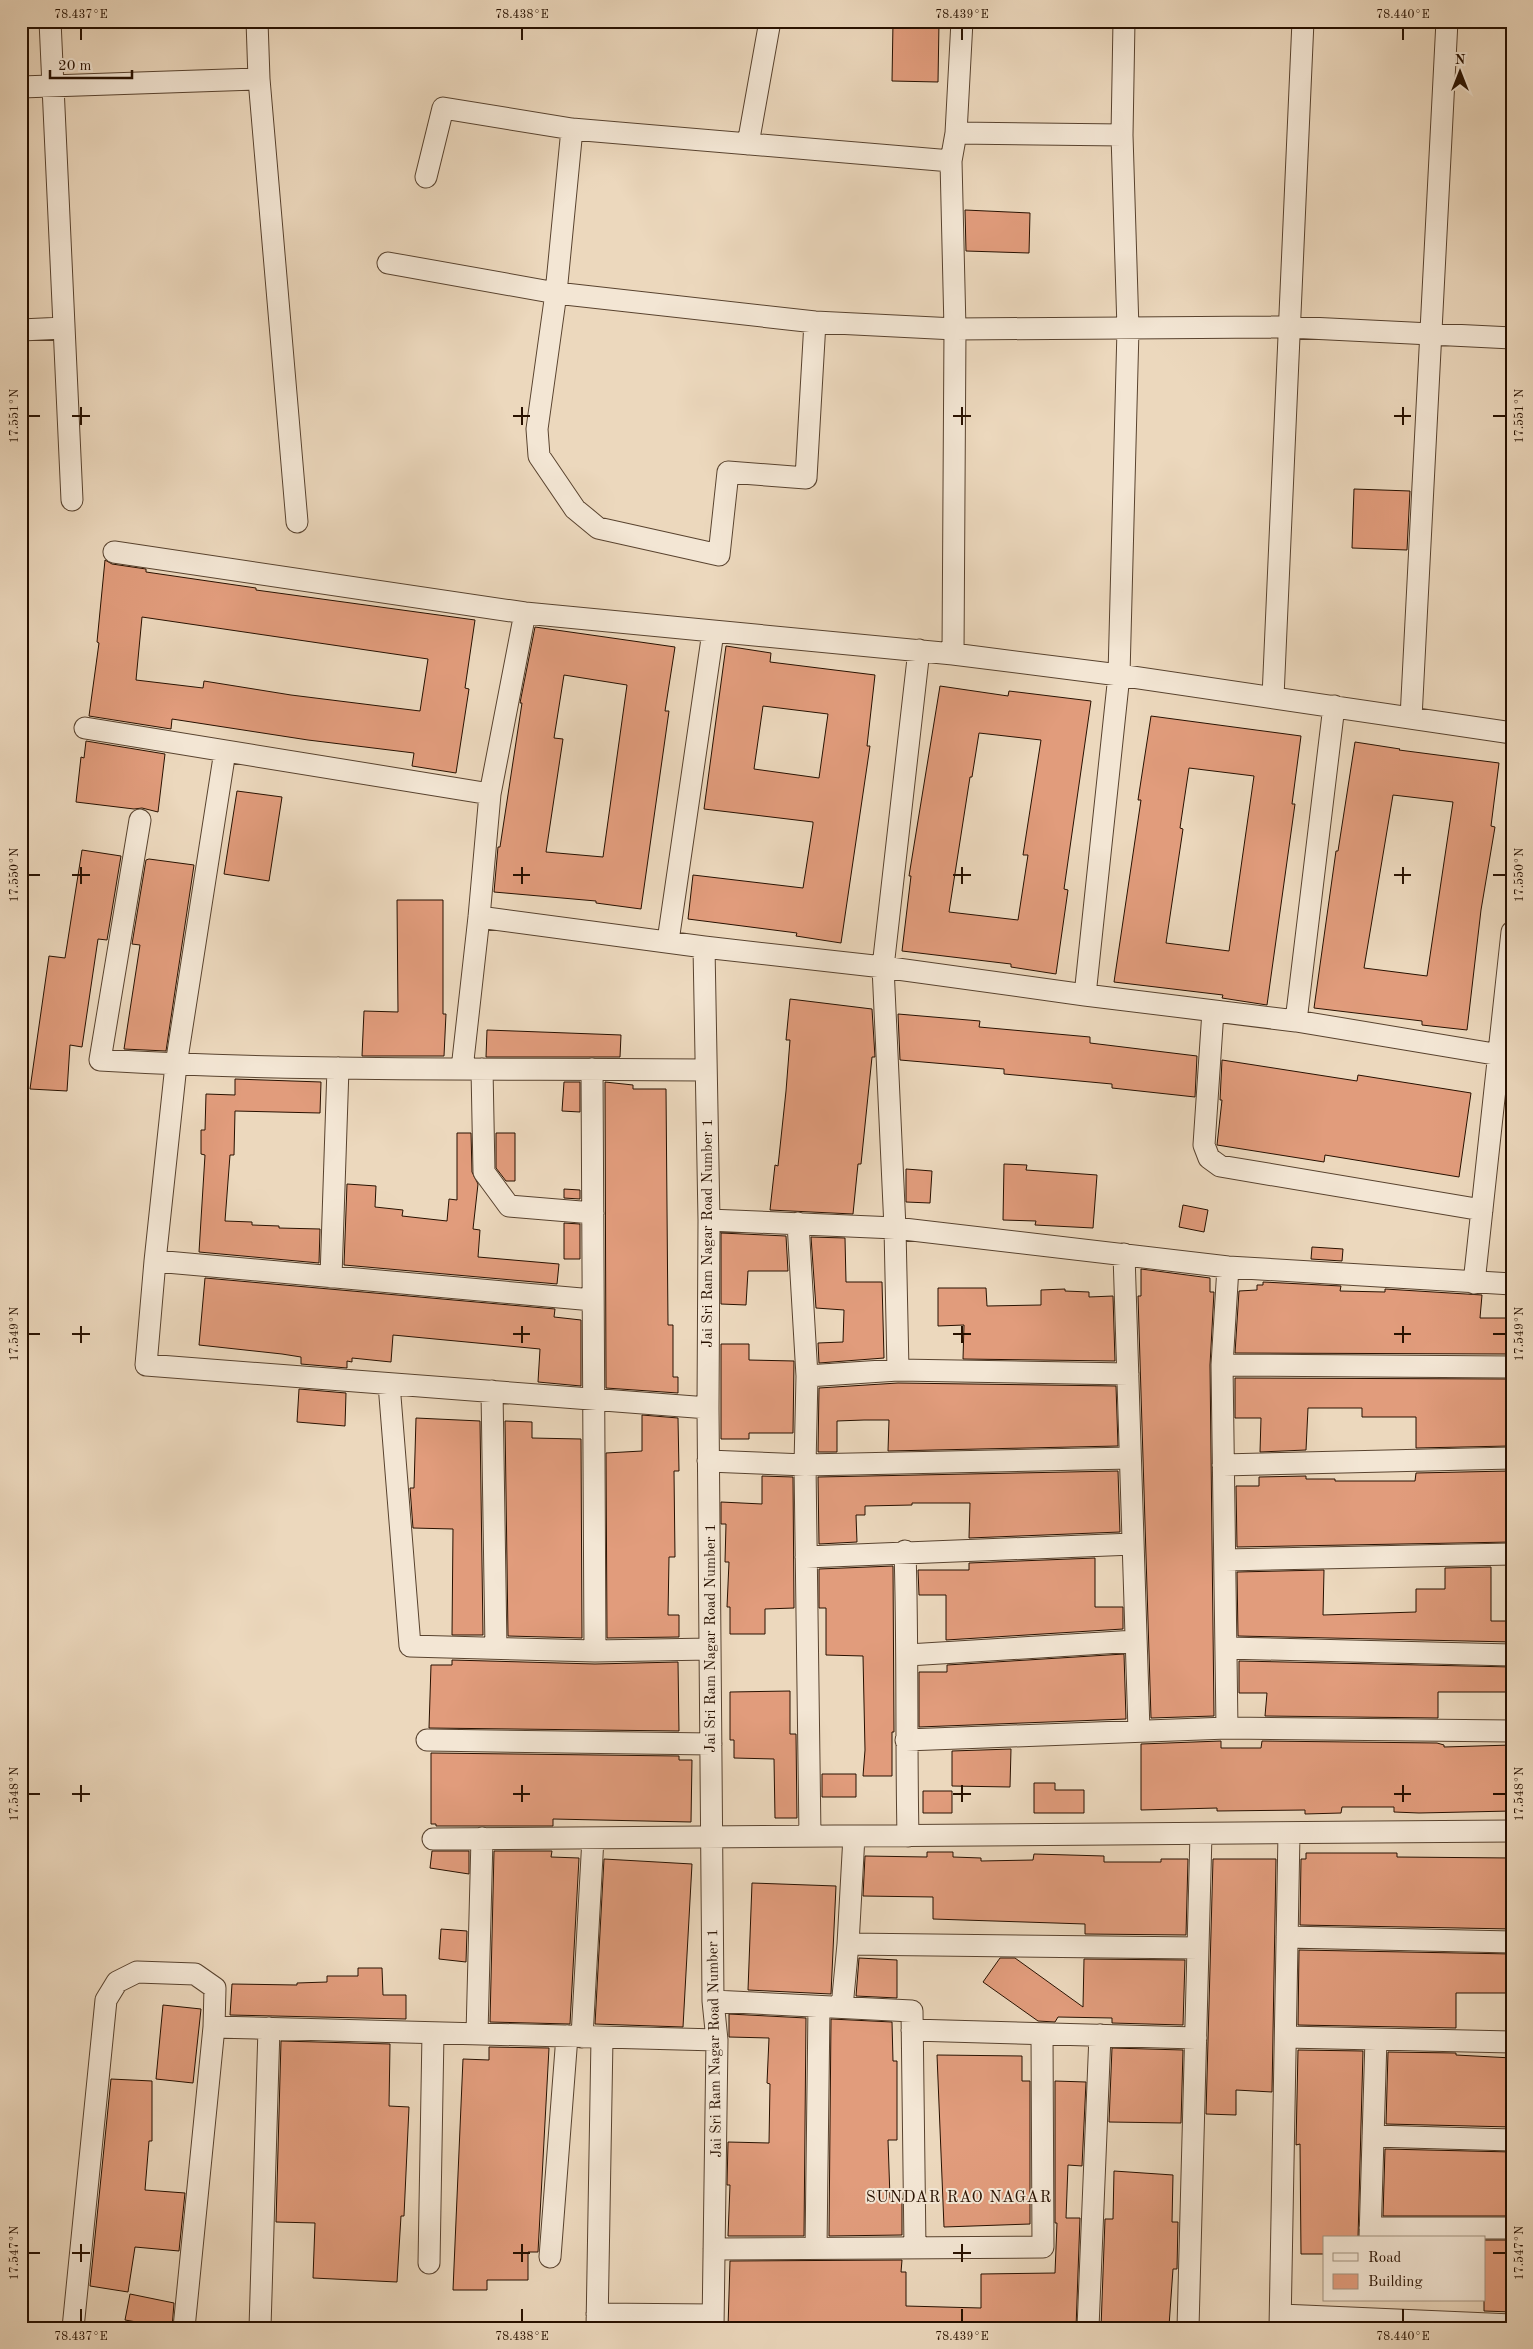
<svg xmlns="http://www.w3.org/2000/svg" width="1533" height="2349" font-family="'Old Standard TT',serif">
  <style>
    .building { fill: #e19c7c; stroke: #281100; fill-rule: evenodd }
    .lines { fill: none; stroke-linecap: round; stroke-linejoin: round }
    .street-casing { stroke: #59432f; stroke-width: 23 }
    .street { stroke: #f3e6d4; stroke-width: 21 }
    .ticks { fill: none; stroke: #281100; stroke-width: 2 }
    .labels { text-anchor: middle; stroke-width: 4; stroke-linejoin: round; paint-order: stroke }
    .street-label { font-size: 15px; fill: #281100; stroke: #f3e6d4 }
    .neighbourhood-label { font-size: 16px; letter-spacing: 1px; fill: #281100; stroke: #f3e6d4 }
    .neatline { fill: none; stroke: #281100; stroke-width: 2 }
    .ticks-label { font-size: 12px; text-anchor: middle; fill: #281100 }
  </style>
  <rect width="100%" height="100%" fill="#ecd8bd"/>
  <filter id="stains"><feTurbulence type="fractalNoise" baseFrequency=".004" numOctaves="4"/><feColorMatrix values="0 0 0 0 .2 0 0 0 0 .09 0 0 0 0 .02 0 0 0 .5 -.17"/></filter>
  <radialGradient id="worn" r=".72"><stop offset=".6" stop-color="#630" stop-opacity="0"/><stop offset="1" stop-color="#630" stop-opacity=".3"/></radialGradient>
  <path class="building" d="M 893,22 L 939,22 L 938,82 L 892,81 Z
    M 965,210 L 1030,213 L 1029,253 L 966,251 Z
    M 1354,489 L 1410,491 L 1407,550 L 1352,548 Z
    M 105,560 L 112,564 L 146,569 L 146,572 L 256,588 L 256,590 L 475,620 L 465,688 L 469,689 L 456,773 L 412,766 L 414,753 L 308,740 L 172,719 L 171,729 L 89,716 L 99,643 L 97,642 ZM 142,617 L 428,659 L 420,711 L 291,695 L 204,681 L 203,688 L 136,680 Z
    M 535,627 L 675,647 L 665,711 L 669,711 L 641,909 L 596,903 L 596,901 L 494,892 L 498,847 L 500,847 L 522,703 L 520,703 ZM 564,675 L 627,685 L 603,857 L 546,852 L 563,739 L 554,738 Z
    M 726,646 L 771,653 L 770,662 L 875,675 L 867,746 L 870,746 L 841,943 L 796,936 L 797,933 L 688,919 L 693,875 L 803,888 L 813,824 L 813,822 L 704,809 ZM 763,706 L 828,714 L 819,778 L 754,769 Z
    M 940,686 L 1008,696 L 1009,691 L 1091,701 L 1064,889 L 1068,890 L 1056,974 L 1011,967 L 1011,964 L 902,951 L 911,876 L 909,876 ZM 979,733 L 1041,740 L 1023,855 L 1028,855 L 1018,920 L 949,912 L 970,777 L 972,777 Z
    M 1151,716 L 1301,736 L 1292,804 L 1295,804 L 1267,1005 L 1222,998 L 1223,995 L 1114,982 L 1141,800 L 1138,800 ZM 1189,768 L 1254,776 L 1229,951 L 1166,943 L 1183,829 L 1180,828 Z
    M 86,741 L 165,754 L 158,812 L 142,808 L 134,809 L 76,802 L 81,757 L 84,758 Z
    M 1355,742 L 1400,749 L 1399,750 L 1499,763 L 1491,826 L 1495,827 L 1481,910 L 1467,1030 L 1422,1025 L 1422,1021 L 1314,1008 L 1336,851 L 1338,851 ZM 1393,795 L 1453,802 L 1427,976 L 1364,968 Z
    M 237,791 L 282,797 L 269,881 L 224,874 Z
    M 82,850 L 121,856 L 107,940 L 98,939 L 82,1047 L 70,1045 L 67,1091 L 30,1089 L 49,956 L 65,958 Z
    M 149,859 L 194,865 L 166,1051 L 124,1049 L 140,945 L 132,944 L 146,860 Z
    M 397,900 L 443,900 L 443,1014 L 446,1014 L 444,1056 L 362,1056 L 364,1011 L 398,1012 Z
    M 790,999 L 872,1009 L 875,1057 L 872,1057 L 861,1164 L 858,1164 L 853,1214 L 770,1210 L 775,1165 L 778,1166 L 786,1091 L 790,1040 L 786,1040 Z
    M 898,1014 L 980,1021 L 979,1027 L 1090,1037 L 1090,1043 L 1197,1056 L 1195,1097 L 1112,1088 L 1112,1084 L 1004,1074 L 1004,1069 L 900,1060 Z
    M 487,1030 L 621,1035 L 620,1057 L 486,1057 Z
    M 1222,1060 L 1357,1081 L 1358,1075 L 1471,1093 L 1459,1177 L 1325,1155 L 1324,1162 L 1217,1145 L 1222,1100 L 1220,1100 Z
    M 235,1079 L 321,1082 L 320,1113 L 235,1111 L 234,1155 L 230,1155 L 225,1221 L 252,1222 L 252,1225 L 279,1226 L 279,1228 L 320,1229 L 319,1263 L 199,1252 L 205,1155 L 201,1154 L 201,1130 L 205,1130 L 206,1094 L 235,1095 Z
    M 564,1082 L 580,1082 L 580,1112 L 562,1111 Z
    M 605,1082 L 633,1085 L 633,1089 L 666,1089 L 668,1325 L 673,1325 L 673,1377 L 678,1377 L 678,1393 L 606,1388 Z
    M 457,1133 L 471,1133 L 472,1172 L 478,1184 L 473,1229 L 480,1230 L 478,1257 L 559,1264 L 557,1284 L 344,1265 L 347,1184 L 376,1186 L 375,1207 L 403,1210 L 402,1216 L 447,1221 L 449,1199 L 457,1200 Z
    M 496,1133 L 515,1133 L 515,1181 L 506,1181 L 496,1168 Z
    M 1004,1164 L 1027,1165 L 1026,1170 L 1097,1175 L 1093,1228 L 1035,1225 L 1036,1221 L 1003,1220 Z
    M 906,1169 L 932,1171 L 930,1203 L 906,1202 Z
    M 564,1189 L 580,1190 L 580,1199 L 564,1198 Z
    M 1183,1205 L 1208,1210 L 1204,1232 L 1179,1227 Z
    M 564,1223 L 580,1224 L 580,1259 L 564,1259 Z
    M 721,1233 L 786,1236 L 788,1271 L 748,1271 L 746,1305 L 721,1304 Z
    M 811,1237 L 845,1238 L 846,1282 L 882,1282 L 884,1358 L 819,1363 L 818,1343 L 843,1342 L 844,1310 L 816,1308 Z
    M 1312,1247 L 1343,1249 L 1342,1261 L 1311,1259 Z
    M 1141,1269 L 1210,1278 L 1210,1292 L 1214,1292 L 1210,1365 L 1214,1716 L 1151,1718 L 1138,1296 L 1141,1296 Z
    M 205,1278 L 555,1309 L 554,1317 L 581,1320 L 581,1386 L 538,1382 L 540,1349 L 393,1335 L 391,1362 L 352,1358 L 352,1362 L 347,1361 L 347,1368 L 301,1364 L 301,1357 L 282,1354 L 199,1345 Z
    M 1263,1282 L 1341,1286 L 1340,1291 L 1385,1292 L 1385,1289 L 1482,1295 L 1480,1318 L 1506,1318 L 1506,1354 L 1235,1353 L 1239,1291 L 1257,1290 L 1257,1285 L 1263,1285 Z
    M 938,1288 L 986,1288 L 987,1306 L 1041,1305 L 1041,1290 L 1065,1289 L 1065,1291 L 1089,1292 L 1089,1297 L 1113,1296 L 1115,1361 L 963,1359 L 964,1325 L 938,1326 Z
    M 721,1344 L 749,1344 L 749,1360 L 794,1361 L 793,1433 L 749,1433 L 749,1439 L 721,1439 Z
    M 1235,1378 L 1506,1379 L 1506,1385 L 1509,1385 L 1509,1446 L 1416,1448 L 1416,1417 L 1362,1417 L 1362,1408 L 1308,1408 L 1306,1450 L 1260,1452 L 1261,1418 L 1235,1418 Z
    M 898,1383 L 1116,1386 L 1118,1446 L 888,1451 L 889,1420 L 864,1420 L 837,1421 L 837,1452 L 818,1452 L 819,1388 Z
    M 299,1389 L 346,1393 L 345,1426 L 297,1422 Z
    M 642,1415 L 678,1418 L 679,1471 L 674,1471 L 675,1557 L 669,1557 L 668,1615 L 679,1615 L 679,1637 L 607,1638 L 606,1453 L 642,1451 Z
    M 416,1418 L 480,1421 L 483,1635 L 452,1635 L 453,1529 L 413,1528 L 410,1488 L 414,1488 Z
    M 505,1421 L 532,1422 L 532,1438 L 581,1439 L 582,1638 L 508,1636 Z
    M 1118,1471 L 1120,1532 L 969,1538 L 970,1503 L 912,1503 L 912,1505 L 865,1506 L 865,1515 L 856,1515 L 857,1542 L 819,1544 L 818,1477 Z
    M 1509,1471 L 1512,1490 L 1512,1542 L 1237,1547 L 1236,1486 L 1259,1486 L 1259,1477 L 1306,1476 L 1306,1479 L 1335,1479 L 1335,1481 L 1415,1481 L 1416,1473 Z
    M 762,1476 L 793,1477 L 794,1608 L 765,1609 L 765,1634 L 730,1634 L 730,1607 L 727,1607 L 729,1562 L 725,1562 L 726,1524 L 721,1524 L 721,1502 L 762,1504 Z
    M 1095,1558 L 1095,1607 L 1123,1607 L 1123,1629 L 946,1640 L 946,1595 L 919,1595 L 918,1570 L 969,1570 L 969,1563 Z
    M 893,1566 L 894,1732 L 892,1732 L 892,1776 L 863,1776 L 865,1750 L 863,1656 L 826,1655 L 826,1608 L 819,1608 L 819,1569 Z
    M 1491,1567 L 1491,1621 L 1512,1621 L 1512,1642 L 1238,1636 L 1237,1572 L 1324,1570 L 1323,1615 L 1416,1612 L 1416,1589 L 1445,1589 L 1445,1568 Z
    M 1124,1654 L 1126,1719 L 919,1727 L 919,1672 L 947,1672 L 947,1665 Z
    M 452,1660 L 595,1664 L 678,1662 L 679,1731 L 429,1728 L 431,1665 L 452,1665 Z
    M 1239,1661 L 1512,1667 L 1512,1692 L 1438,1692 L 1438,1718 L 1265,1716 L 1267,1693 L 1239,1693 Z
    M 790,1691 L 790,1734 L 796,1734 L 797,1818 L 775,1818 L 774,1759 L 734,1758 L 734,1740 L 730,1740 L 730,1692 Z
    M 1221,1741 L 1221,1748 L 1261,1748 L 1262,1741 L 1437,1743 L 1444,1745 L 1444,1747 L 1512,1745 L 1512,1811 L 1419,1813 L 1394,1812 L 1394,1807 L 1342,1807 L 1341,1813 L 1305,1814 L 1305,1810 L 1217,1811 L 1217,1808 L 1141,1810 L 1141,1744 Z
    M 1011,1749 L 1010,1787 L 952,1786 L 952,1751 Z
    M 431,1753 L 679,1756 L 679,1760 L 692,1760 L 691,1822 L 553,1819 L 553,1826 L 436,1826 L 436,1824 L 431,1824 Z
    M 822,1774 L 856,1774 L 856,1797 L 822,1797 Z
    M 1034,1783 L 1055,1783 L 1055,1790 L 1084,1790 L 1084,1813 L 1034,1813 Z
    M 923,1791 L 952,1791 L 952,1813 L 923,1813 Z
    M 432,1851 L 469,1851 L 469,1874 L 430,1868 Z
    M 494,1851 L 552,1851 L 551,1857 L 579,1858 L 570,2024 L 490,2022 Z
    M 927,1852 L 953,1852 L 953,1857 L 981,1858 L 981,1861 L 1033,1860 L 1034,1854 L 1104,1856 L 1104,1862 L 1161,1862 L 1161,1859 L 1188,1859 L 1186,1935 L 1085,1934 L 1085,1924 L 933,1919 L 933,1897 L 863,1896 L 865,1856 L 927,1857 Z
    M 1306,1853 L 1397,1853 L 1397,1857 L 1512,1858 L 1512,1929 L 1300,1925 L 1301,1859 L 1306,1859 Z
    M 604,1859 L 692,1864 L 683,2027 L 595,2024 Z
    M 1213,1859 L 1276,1859 L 1272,2092 L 1236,2090 L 1236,2115 L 1206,2114 Z
    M 752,1883 L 836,1886 L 831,1994 L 748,1990 Z
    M 441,1929 L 467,1931 L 466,1962 L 439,1959 Z
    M 1299,1950 L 1512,1954 L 1512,1993 L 1456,1993 L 1456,2028 L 1298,2025 Z
    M 859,1958 L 897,1960 L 897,1998 L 856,1996 Z
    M 1000,1958 L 1015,1958 L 1083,2007 L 1084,1959 L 1185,1960 L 1183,2025 L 1112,2023 L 1112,2018 L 1058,2017 L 1055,2022 L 1038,2021 L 983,1982 Z
    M 358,1968 L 382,1968 L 383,1995 L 406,1995 L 406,2019 L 230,2015 L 232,1984 L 297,1985 L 297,1983 L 327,1982 L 327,1976 L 358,1976 Z
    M 163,2005 L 201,2009 L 193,2083 L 156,2079 Z
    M 729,2014 L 806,2018 L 804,2236 L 728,2236 L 730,2185 L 727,2185 L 728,2142 L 769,2143 L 770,2084 L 767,2083 L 769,2038 L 729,2037 Z
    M 831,2019 L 892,2022 L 893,2061 L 897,2061 L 897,2140 L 888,2140 L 890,2198 L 902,2198 L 902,2235 L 829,2236 Z
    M 281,2041 L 390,2044 L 389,2106 L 409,2107 L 404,2216 L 401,2216 L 397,2282 L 313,2278 L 315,2223 L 276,2222 Z
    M 489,2047 L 549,2048 L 538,2252 L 528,2252 L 528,2280 L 487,2280 L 487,2290 L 453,2290 L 463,2059 L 489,2060 Z
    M 1112,2048 L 1183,2050 L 1181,2123 L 1109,2122 Z
    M 1298,2050 L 1363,2051 L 1358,2238 L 1324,2238 L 1324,2254 L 1301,2254 L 1300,2144 L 1296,2145 Z
    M 1388,2052 L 1456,2053 L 1456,2055 L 1512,2058 L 1512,2127 L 1386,2124 Z
    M 937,2055 L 1022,2056 L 1022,2081 L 1030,2081 L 1030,2224 L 944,2227 Z
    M 111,2079 L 152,2081 L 152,2141 L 149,2141 L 145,2190 L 185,2193 L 179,2251 L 135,2247 L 128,2292 L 90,2286 Z
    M 1055,2081 L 1086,2082 L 1082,2166 L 1068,2165 L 1066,2218 L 1080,2218 L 1076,2328 L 728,2328 L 730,2261 L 902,2260 L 901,2272 L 906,2272 L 906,2306 L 981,2308 L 981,2274 L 1055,2273 L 1057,2223 L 1055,2223 Z
    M 1385,2149 L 1512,2152 L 1512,2216 L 1383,2216 Z
    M 1114,2171 L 1173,2175 L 1172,2222 L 1178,2222 L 1177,2269 L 1173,2269 L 1169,2326 L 1128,2324 L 1128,2328 L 1101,2328 L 1105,2219 L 1113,2219 Z
    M 1484,2240 L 1512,2240 L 1512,2312 L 1484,2311 Z
    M 130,2294 L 174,2303 L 172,2328 L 125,2320 Z"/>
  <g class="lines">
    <g class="street-casing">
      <path id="street" d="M 50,21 L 72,500
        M 257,21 L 259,79 L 297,522
        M 21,87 L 259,79
        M 956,133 L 1122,135
        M 748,144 L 770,21
        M 426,177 L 443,108 L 572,129 L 951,161
        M 388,263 L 556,293 L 572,129
        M 815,322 L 806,478 L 728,472 L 719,555 L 598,528 L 575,509 L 539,456 L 537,429 L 556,293 L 815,322 L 955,329 L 1289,327 L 1512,338
        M 21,330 L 64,328
        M 114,552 L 525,613 L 953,654 L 1119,675 L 1512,733
        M 953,654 L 955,329 L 951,161 L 956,133 L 962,21
        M 1273,697 L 1303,21
        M 1411,718 L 1447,21
        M 85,728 L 490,794
        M 225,751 L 176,1065 L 155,1261 L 146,1365 L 708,1408
        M 140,820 L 100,1060 C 301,1072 503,1068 705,1070
        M 479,917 L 704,947 L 883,967 L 1085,995 L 1296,1021 L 1512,1057
        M 668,941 L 713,632
        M 704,947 L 709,1220 L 708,1408 L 713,2001 L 717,2040 L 713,2328
        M 1085,995 L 1119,675 L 1128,329 L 1122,135 L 1124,21
        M 1213,1011 L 1204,1145 L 1209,1158 L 1220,1166 L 1482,1210
        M 1296,1021 L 1334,706
        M 462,1069 L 479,917 L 490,794 L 525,613
        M 482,1069 L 484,1172 L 509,1206 L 593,1213
        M 592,1069 L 595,1651
        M 709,1220 L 895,1228 L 1228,1267 L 1512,1284
        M 798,1223 L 807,1376 L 805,1465 L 810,1836
        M 1124,1254 L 1139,1731
        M 155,1261 L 593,1300
        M 331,1277 L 338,1068
        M 1474,1283 L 1512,932
        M 1222,1365 L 1512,1367
        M 898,1370 L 895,1228 L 883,967 L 919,650
        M 807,1376 L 898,1370 L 1128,1374
        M 389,1384 L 410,1646 L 595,1651 L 710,1649
        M 492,1391 L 496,1648
        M 708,1461 L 805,1465 L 1130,1458
        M 1223,1465 L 1512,1458
        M 905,1551 C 908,1646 906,1741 908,1836
        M 806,1557 L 1133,1544
        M 1225,1560 L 1512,1554
        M 1226,1648 L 1512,1655
        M 908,1655 L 1136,1641
        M 1227,1728 L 1222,1365 L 1228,1267
        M 427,1740 L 711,1744
        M 906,1740 L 1227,1728 L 1512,1731
        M 433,1839 L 1512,1831
        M 1287,1937 L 1512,1942
        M 848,1944 L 1198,1948
        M 713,2001 L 912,2011 L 915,2248
        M 842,2007 L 848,1944 L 854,1836
        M 214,2027 L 717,2040
        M 912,2030 L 1196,2038
        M 477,2034 L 482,1838
        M 582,2037 L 593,1838
        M 1286,2037 L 1512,2042
        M 1373,2136 L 1512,2140
        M 1370,2228 L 1512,2228
        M 1370,2238 L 1376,2039
        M 816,2248 L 819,2007
        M 714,2249 L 1043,2247 L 1042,2034
        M 550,2257 L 567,2036
        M 429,2263 L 433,2033
        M 597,2314 L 713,2315
        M 1281,2315 L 1512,2325
        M 73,2328 L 106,2000 L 117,1982 L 137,1972 L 195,1974 L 215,1988 L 214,2027 L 184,2328
        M 260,2328 L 269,2028
        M 597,2328 L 602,2038
        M 1088,2328 L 1100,2035
        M 1188,2328 L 1201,1834
        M 1280,2328 L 1289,1833"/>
    </g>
    <use href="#street" class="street"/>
  </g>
  <path class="ticks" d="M 81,28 L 81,40M 522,28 L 522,40M 962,28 L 962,40M 1403,28 L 1403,40M 81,407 L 81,425M 522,407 L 522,425M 962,407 L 962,425M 1403,407 L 1403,425M 28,416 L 40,416M 72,416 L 90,416M 513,416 L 530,416M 953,416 L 971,416M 1394,416 L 1411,416M 1493,416 L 1506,416M 81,867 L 81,884M 522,867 L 522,884M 962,867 L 962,884M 1403,867 L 1403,884M 28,875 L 40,875M 72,875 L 90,875M 513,875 L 530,875M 953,875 L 971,875M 1394,875 L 1411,875M 1493,875 L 1506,875M 81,1326 L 81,1343M 522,1326 L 522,1343M 962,1326 L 962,1343M 1403,1326 L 1403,1343M 28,1334 L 40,1334M 72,1334 L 90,1334M 513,1334 L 530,1334M 953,1334 L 971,1334M 1394,1334 L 1411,1334M 1493,1334 L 1506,1334M 81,1785 L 81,1802M 522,1785 L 522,1802M 962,1785 L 962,1802M 1403,1785 L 1403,1802M 28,1794 L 40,1794M 72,1794 L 90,1794M 513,1794 L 530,1794M 953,1794 L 971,1794M 1394,1794 L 1411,1794M 1493,1794 L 1506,1794M 81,2244 L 81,2262M 522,2244 L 522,2262M 962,2244 L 962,2262M 28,2253 L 40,2253M 72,2253 L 90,2253M 513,2253 L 530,2253M 953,2253 L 971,2253M 1493,2253 L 1506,2253M 81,2309 L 81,2322M 522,2309 L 522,2322M 962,2309 L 962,2322M 1403,2309 L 1403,2322"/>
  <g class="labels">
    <g class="street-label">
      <text transform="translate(707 1233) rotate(-90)" y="5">Jai Sri Ram Nagar Road Number 1</text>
      <text transform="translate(710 1638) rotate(-90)" y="5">Jai Sri Ram Nagar Road Number 1</text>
      <text transform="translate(714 2043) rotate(-91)" y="5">Jai Sri Ram Nagar Road Number 1</text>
    </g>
    <g class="neighbourhood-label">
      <text x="959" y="2202">SUNDAR RAO NAGAR</text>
    </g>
  </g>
  <rect width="1533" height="2349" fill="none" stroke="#ecd8bd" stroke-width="55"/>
  <rect x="1323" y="2236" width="162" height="65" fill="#f3e6d4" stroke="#a2917f"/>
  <rect x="1333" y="2253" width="25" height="8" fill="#f3e6d4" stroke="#a2917f"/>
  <text x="1368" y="2262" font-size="15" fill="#281100">Road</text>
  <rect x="1333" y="2274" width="25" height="15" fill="#e19c7c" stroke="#a2917f"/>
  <text x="1368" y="2286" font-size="15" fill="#281100">Building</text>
  <g transform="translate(1460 72)" stroke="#f3e6d4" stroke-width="4" paint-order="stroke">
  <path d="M0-4L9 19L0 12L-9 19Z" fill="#281100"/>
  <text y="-8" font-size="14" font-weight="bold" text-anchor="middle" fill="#281100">N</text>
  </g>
  <path d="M50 70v8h82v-8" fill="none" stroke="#281100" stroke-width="2.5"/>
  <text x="58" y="70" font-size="15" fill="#281100" stroke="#f3e6d4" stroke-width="4" paint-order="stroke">20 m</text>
  <rect x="28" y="28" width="1478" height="2294" class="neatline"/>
  <g class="ticks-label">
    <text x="81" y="18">78.437°E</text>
    <text x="522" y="18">78.438°E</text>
    <text x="962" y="18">78.439°E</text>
    <text x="1403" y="18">78.440°E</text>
    <text transform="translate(14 416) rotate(-90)" y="4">17.551°N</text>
    <text transform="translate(1519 416) rotate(-90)" y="4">17.551°N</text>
    <text transform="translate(14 875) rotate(-90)" y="4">17.550°N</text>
    <text transform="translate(1519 875) rotate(-90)" y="4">17.550°N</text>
    <text transform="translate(14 1334) rotate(-90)" y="4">17.549°N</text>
    <text transform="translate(1519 1334) rotate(-90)" y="4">17.549°N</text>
    <text transform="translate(14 1794) rotate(-90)" y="4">17.548°N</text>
    <text transform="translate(1519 1794) rotate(-90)" y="4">17.548°N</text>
    <text transform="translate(14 2253) rotate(-90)" y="4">17.547°N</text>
    <text transform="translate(1519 2253) rotate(-90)" y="4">17.547°N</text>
    <text x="81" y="2340">78.437°E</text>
    <text x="522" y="2340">78.438°E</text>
    <text x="962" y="2340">78.439°E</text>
    <text x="1403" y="2340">78.440°E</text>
  </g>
  <rect width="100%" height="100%" filter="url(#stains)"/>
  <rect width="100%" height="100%" fill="url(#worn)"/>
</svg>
